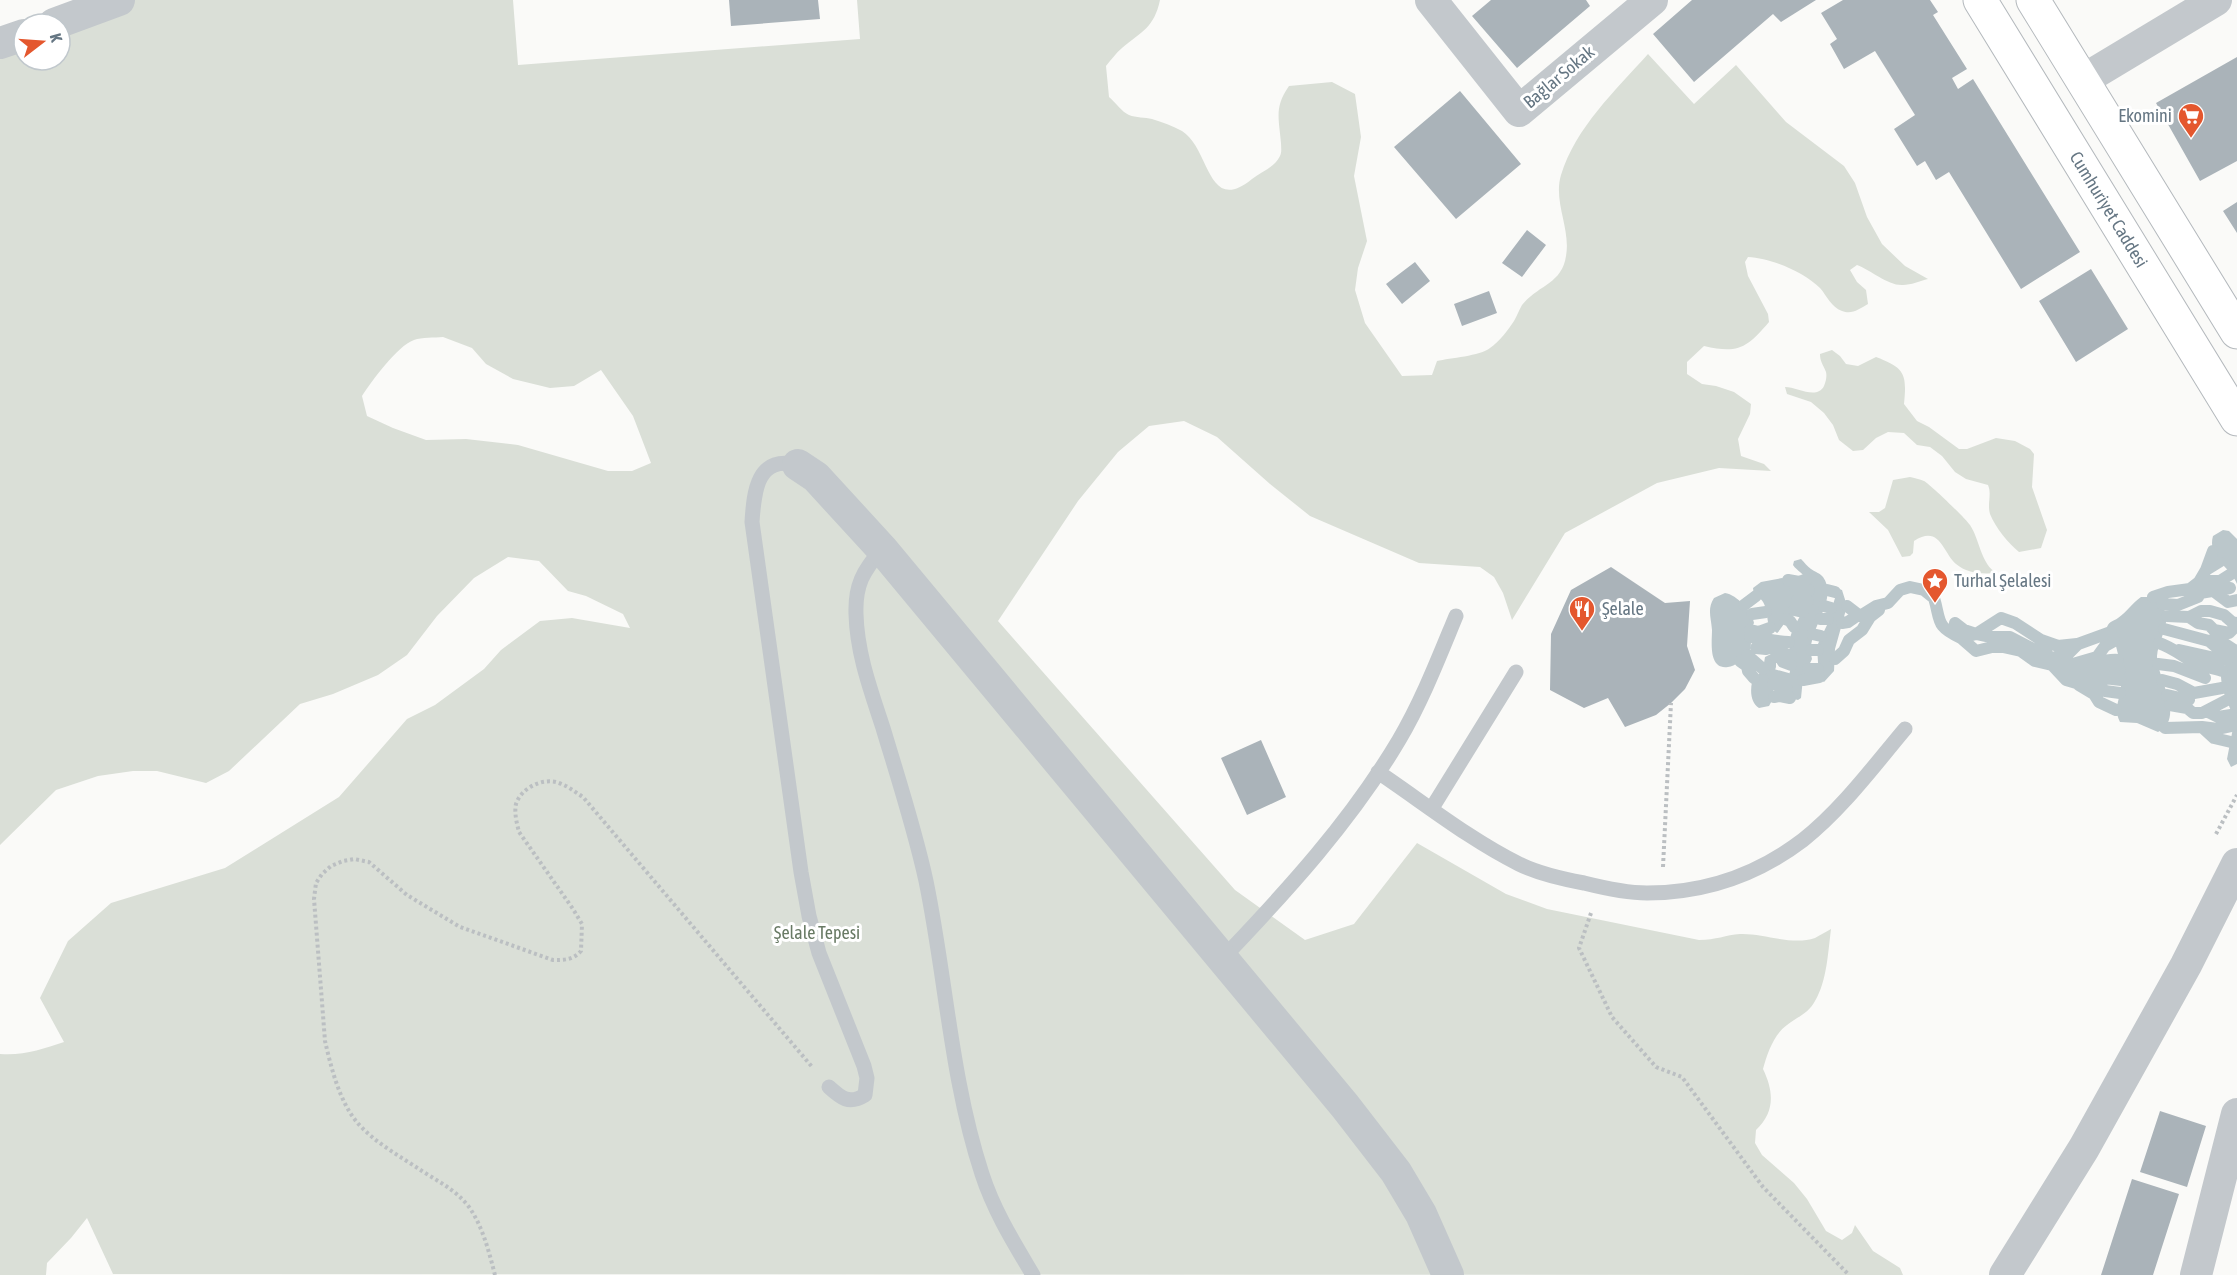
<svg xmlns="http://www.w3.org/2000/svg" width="2237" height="1275" font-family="'Asap Condensed',sans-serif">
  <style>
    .green { fill: #dadfd7; fill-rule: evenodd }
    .water { fill: #bbc7cb }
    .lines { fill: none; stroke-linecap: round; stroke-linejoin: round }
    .stream { stroke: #bbc7cb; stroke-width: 12 }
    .building { fill: #aab3b9 }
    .trunk-casing { stroke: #b4b9bd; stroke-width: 35 }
    .path { stroke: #bbbfc2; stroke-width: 4; stroke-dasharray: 3 3; stroke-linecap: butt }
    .service { stroke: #c3c8cc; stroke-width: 15 }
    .minor { stroke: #c3c8cc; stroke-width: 32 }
    .trunk { stroke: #fff; stroke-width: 33 }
    .labels { text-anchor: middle; stroke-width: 6; stroke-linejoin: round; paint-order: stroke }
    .street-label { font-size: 18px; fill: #657683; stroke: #fff }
    .poi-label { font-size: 18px; fill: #657683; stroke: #fff; text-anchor: start }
    .park-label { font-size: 18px; fill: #687a64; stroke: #fff }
  </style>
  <rect width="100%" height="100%" fill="#fafaf8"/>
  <path class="green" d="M 119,0 L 513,0 L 518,65 L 860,39 L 857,0 L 1160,0 C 1154,28 1142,31 1122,48 C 1116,53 1111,60 1106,66 L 1109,97 C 1115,102 1122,112 1129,115 C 1136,118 1145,117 1152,119 C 1162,122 1173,126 1182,131 C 1210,148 1207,216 1252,179 C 1262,171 1274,168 1280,156 C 1282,152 1281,147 1281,143 C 1279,119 1274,107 1289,86 L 1332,82 L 1355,94 L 1361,137 L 1354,176 L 1367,241 L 1358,268 L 1355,290 L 1365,323 L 1402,376 L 1432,375 L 1437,361 C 1450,358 1480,356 1490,348 C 1499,342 1508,330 1514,321 C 1517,316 1519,310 1522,305 C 1538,285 1562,284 1566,256 C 1571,229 1553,202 1561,175 C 1576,127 1615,91 1648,54 L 1694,104 L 1736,65 L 1786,122 L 1844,166 L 1855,183 L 1867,217 L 1882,244 L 1905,266 L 1928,279 C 1920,281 1911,285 1903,285 C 1888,286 1871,270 1857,265 L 1850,270 L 1857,282 L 1866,290 L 1868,304 C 1859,309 1852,315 1842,311 C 1831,307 1827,296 1820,288 C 1804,272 1771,258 1748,257 L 1745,262 L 1748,276 L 1768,314 L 1769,322 C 1747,348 1738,354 1704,346 L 1687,362 L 1687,374 L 1702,384 L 1716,386 L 1734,392 L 1751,404 L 1750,414 L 1738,439 L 1741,456 L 1764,464 L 1771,471 L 1719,468 L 1657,483 L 1565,533 L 1512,620 L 1503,593 L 1494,577 L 1480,567 L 1419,563 L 1310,516 L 1270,484 L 1217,437 L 1184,421 L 1149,426 L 1118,452 L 1078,501 L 998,621 L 1235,890 L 1305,940 L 1354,924 L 1417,843 L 1506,894 L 1547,909 L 1699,940 C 1716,940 1726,935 1740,934 C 1764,933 1792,946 1815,938 C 1820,935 1826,932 1831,929 C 1828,952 1827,981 1815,1001 C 1808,1014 1797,1017 1787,1025 C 1774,1034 1767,1054 1763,1069 C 1774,1092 1775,1112 1756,1130 L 1755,1143 L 1762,1155 L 1794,1183 L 1807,1199 L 1826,1231 L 1842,1240 L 1852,1233 L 1855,1225 L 1873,1251 L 1900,1268 L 1903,1275 L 113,1274 L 87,1218 L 71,1238 L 47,1263 L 46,1275 L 0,1275 L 0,1054 C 23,1056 43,1049 64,1042 L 40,998 L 68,941 L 111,903 L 225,868 L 339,797 L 407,719 L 435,705 L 484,669 L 501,650 L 540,621 L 572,618 L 630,628 L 623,614 L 586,596 L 568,591 L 539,561 L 508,557 L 474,578 L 437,616 L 407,655 L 378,675 L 333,694 L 300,704 L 229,771 L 206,783 L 157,771 L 133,771 L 98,776 L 56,790 L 0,845 L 0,43 L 24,35 L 24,60 L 60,60 L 60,24 ZM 443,337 L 472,348 L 486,364 L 513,379 L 550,388 L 574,386 L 601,370 L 633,416 L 651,463 L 632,471 L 608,471 L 518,445 L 466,439 L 426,440 L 393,428 L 367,416 L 362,396 C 372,381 397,346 414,340 C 422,337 434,338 443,337 Z
    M 1832,350 L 1840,356 L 1846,364 L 1858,366 L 1876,357 C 1905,368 1907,374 1904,404 L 1917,421 L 1929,427 L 1959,449 L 1967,449 L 1996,438 L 2015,441 L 2030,449 L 2034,454 L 2032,487 L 2047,530 L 2041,548 L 2019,552 C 2009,544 1995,527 1990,514 C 1987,504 1992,494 1988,485 L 1966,479 L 1955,472 L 1942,456 L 1930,447 L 1917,445 L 1904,433 L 1888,432 L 1876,438 L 1863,450 L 1853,451 L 1839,440 L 1833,425 L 1824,413 L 1811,402 L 1787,394 L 1785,387 C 1797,387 1817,400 1824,386 C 1826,381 1827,376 1826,372 C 1823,364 1820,362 1820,354 Z
    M 1910,477 C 1914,478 1920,479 1924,481 C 1931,485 1966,519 1970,525 C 1980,540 1981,565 1997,573 C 1982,574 1968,574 1956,564 C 1943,553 1940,524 1914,541 L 1913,553 L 1910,556 L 1902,557 L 1888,530 L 1869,512 L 1879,512 L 1885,508 L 1893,480 Z"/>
  <path class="water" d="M 2223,530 L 2229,531 L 2237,539 L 2237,584 C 2230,566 2207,558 2213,536 Z
    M 1801,559 C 1804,562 1808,567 1811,569 C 1815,572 1820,573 1823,577 C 1840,601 1804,632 1812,659 L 1803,678 L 1801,698 L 1798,700 L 1790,698 C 1785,686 1789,678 1791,666 C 1793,657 1787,649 1790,639 C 1794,619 1815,603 1808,582 C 1805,574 1797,571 1793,565 L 1794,561 Z
    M 1782,578 C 1794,582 1797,592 1798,603 C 1794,609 1780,631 1777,633 L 1769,627 C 1766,614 1768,600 1754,595 L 1753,588 L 1761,582 Z
    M 1835,588 L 1842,590 L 1847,606 L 1835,649 L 1834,671 L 1824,682 L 1819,679 L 1817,646 L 1827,625 L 1835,598 Z
    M 1725,593 C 1737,595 1752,611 1754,623 C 1748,633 1754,645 1748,654 C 1743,660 1735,666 1728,667 C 1708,670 1712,642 1712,630 C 1711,617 1707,609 1714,598 Z
    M 2141,597 L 2153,597 C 2159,602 2165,607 2166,615 C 2168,628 2158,642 2157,656 C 2157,679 2186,718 2158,732 L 2137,723 L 2120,722 C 2112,707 2122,698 2121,681 C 2121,665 2117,640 2107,627 C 2110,620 2113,622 2118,618 C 2127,612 2132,603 2141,597 Z
    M 2237,644 L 2237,764 L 2231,767 L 2227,759 L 2233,728 L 2231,711 L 2222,688 L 2221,677 L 2222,671 Z
    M 1771,654 L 1776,657 L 1776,667 L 1772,680 L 1774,697 L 1769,706 L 1759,708 C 1751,703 1750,692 1752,682 L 1763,669 L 1765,657 Z"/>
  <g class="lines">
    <path class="stream" d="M 2206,570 L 2213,551
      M 1788,580 L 1799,582 L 1807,579
      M 2203,581 L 2220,581 L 2231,574
      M 1795,590 L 1809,590
      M 1827,590 L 1835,592
      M 2195,590 L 2200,593 L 2230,588
      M 2212,590 L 2228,602 L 2237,600
      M 2153,597 L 2168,592 L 2190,589 L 2199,582 L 2206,570 L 2219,562
      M 1797,600 L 1808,601
      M 2162,604 L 2178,605 L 2198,597 L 2200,593
      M 1744,605 L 1756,596
      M 1824,606 L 1831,608
      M 1847,606 L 1860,616 L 1876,606 L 1888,603 L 1900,590 L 1910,587 L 1924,590 L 1934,598 C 1941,621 1935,626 1961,638 L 1976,634 L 2001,618 L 2015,623 L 2041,640 L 2052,665 L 2066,680 L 2083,685 L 2104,678 L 2121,680
      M 1794,610 L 1803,612
      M 1752,614 L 1766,612
      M 2167,616 L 2189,617 L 2201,611 L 2210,611 L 2224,615 L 2232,622 L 2237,623
      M 2189,617 L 2198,623 L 2209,625 L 2214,630 L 2219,640 L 2234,650
      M 1785,619 L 1790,621 L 1794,627
      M 1820,619 L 1828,619
      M 1842,623 L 1848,622 L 1858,615
      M 1955,623 L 1964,630 L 1976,634 L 1990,637 L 2010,637 L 2066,666 L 2097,657 L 2105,646 L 2114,641
      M 2164,629 L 2209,641 L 2229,658
      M 1750,630 L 1759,632 L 1770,628
      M 2214,630 L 2229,633 L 2233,629
      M 1812,634 L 1821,636
      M 1750,637 C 1764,638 1775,642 1789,642
      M 1961,638 L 1976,651 L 1992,647 L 2003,647 L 2021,651 L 2035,661 L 2052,665
      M 2041,640 L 2058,646 L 2077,644
      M 1767,642 C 1773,646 1784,654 1791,656
      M 2159,643 C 2173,648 2181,655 2193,662 C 2202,667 2212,667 2222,671
      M 1756,648 L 1766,649 L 1776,646
      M 1811,650 L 1818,650
      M 2179,650 L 2224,660
      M 1747,655 L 1763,669
      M 1776,657 L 1780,657 L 1783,662 L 1791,665
      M 2052,658 L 2067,655 L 2078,644 L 2111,632
      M 1835,659 L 1844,651 L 1849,640 L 1862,630 L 1870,617 L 1879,610
      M 1740,661 L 1747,666 L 1748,671 L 1754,678
      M 2089,661 C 2100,663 2108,659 2118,660
      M 2060,664 L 2080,678 L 2087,681 L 2094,681 L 2105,691 L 2120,693
      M 2158,664 L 2174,666 L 2205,678
      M 2071,667 C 2088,671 2101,672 2120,670
      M 1808,669 L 1818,669
      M 1773,675 L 1788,679
      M 1803,680 L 1819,677
      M 2162,680 L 2177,684 L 2194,693 L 2222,688
      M 1773,684 L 1787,689
      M 2079,685 L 2094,694 L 2099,702 L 2116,710
      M 2167,695 L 2189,700
      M 1774,697 L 1780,696 L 1790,698
      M 2170,705 L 2187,708 L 2193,713 L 2202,713 L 2227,700
      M 2206,711 L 2218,717 L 2231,715
      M 2202,727 L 2218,729 L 2232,726
      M 2165,728 L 2202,727 L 2214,738 L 2231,742"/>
  </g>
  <path class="building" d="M 729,0 L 818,0 L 820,19 L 731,26 Z
    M 1491,0 L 1586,0 L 1590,6 L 1517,68 L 1472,16 Z
    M 1692,0 L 1816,0 L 1781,22 L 1773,14 L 1694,82 L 1653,34 Z
    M 1843,0 L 1930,0 L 1938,12 L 1933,15 L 1967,69 L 1952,78 L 1958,89 L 1973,79 L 2080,252 L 2021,289 L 1949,172 L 1936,180 L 1925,161 L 1917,166 L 1894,129 L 1915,115 L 1875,51 L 1844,69 L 1830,44 L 1837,39 L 1821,13 Z
    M 2237,57 L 2237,161 L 2200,181 L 2156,103 Z
    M 1460,91 L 1521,164 L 1456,219 L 1394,147 Z
    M 2237,202 L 2237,233 L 2223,211 Z
    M 1527,230 L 1546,245 L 1522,277 L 1502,263 Z
    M 1415,262 L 1430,281 L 1402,304 L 1386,284 Z
    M 2091,269 L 2128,329 L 2076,362 L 2039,301 Z
    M 1489,291 L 1497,313 L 1462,326 L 1454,304 Z
    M 1611,567 L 1665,603 L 1690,601 L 1687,646 L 1695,670 L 1685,689 L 1671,703 L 1656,715 L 1625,727 L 1608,698 L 1584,708 L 1550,690 L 1551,634 L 1571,590 Z
    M 1261,740 L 1286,797 L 1247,815 L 1221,758 Z
    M 2160,1111 L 2206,1126 L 2187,1187 L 2140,1172 Z
    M 2132,1179 L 2179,1194 L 2153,1275 L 2101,1275 Z"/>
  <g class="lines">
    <g class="trunk-casing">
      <g id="trunk">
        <path id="s1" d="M 1980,0 L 2237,419"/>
        <path d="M 2033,0 L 2237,332"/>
      </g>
    </g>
    <path class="path" d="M 2216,834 L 2237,795
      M 1663,867 L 1671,703
      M 1591,913 L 1579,948 L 1612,1017 L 1656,1067 L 1682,1077 L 1763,1187 L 1849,1275
      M 495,1275 C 489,1252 483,1227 469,1207 C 456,1190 439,1182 422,1171 C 400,1156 373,1142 356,1121 C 339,1100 331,1067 325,1041 L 314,899 L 316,883 L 322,874 L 331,866 L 343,861 L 354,859 L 369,862 L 407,895 L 460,927 L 553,960 C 565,960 573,960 581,951 L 582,924 L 573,909 L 519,832 C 517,824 514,813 516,804 C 521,788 543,777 559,783 C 568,786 575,792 583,797 L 813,1068"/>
    <path class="service" d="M 798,465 C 757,455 754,491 752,522 L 801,872 L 809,916 L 819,953 L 864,1066 L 867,1078 L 865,1095 C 849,1105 841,1098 829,1087
      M 882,549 C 863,571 855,585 856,614 C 857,654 871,691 883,728 C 898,778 915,830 926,881 C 946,978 951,1080 982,1174 C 994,1211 1014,1243 1033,1275
      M 1378,772 C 1424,803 1469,839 1519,864 C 1539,874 1562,879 1584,883 C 1604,888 1626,893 1647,893 C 1705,893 1757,875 1803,840 C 1842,809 1873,767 1905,729
      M 1432,808 L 1516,672
      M 1222,959 C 1287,891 1351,821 1399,740 C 1422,701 1439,657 1456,616"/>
    <path class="minor" d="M 1431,0 L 1519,111 L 1652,0
      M 54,24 L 119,0
      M 0,43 L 24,35
      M 2083,80 L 2216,0
      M 798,465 L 816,477 L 882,549 L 1345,1106 L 1396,1172 L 1421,1214 L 1448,1275
      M 2005,1275 L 2084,1148 L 2186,965 L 2237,864
      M 2196,1275 L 2237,1114"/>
    <use href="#trunk" class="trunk"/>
  </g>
  <defs>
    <g id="supermarket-pin" transform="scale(1.35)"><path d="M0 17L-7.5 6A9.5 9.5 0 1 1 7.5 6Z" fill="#e4572e" stroke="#fff"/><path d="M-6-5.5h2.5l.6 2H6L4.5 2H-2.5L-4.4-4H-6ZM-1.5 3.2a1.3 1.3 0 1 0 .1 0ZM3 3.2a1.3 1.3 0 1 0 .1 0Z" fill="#fff"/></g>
    <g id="sight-pin" transform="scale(1.35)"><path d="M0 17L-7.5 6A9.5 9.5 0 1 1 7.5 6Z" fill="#e4572e" stroke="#fff"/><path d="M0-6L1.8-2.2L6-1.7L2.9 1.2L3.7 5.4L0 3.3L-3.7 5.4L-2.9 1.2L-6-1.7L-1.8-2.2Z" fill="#fff"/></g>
    <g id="restaurant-pin" transform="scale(1.35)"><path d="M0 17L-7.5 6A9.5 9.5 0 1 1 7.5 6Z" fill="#e4572e" stroke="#fff"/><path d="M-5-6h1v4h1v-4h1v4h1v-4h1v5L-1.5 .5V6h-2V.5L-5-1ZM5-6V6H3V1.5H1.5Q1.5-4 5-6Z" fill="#fff"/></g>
  </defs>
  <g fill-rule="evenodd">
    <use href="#supermarket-pin" x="2191" y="116"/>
    <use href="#sight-pin" x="1935" y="581"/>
    <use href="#restaurant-pin" x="1582" y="609"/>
  </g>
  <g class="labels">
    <g class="street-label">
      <text transform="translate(1559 77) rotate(-40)" y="6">Bağlar Sokak</text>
      <text dy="6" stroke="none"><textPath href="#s1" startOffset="246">Cumhuriyet Caddesi</textPath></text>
    </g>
    <g class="poi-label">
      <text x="2172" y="122" text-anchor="end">Ekomini</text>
      <text x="1954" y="587">Turhal Şelalesi</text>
      <text x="1602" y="615">Şelale</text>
    </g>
    <g class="park-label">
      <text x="817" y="939">Şelale Tepesi</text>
    </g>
  </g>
  <g transform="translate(42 42) rotate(73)"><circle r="28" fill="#ffffff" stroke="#c1c8cd" stroke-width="1.5"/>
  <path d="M0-4.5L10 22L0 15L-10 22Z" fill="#e4572e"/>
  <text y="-9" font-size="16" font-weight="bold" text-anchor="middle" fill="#657683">K</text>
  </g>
</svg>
